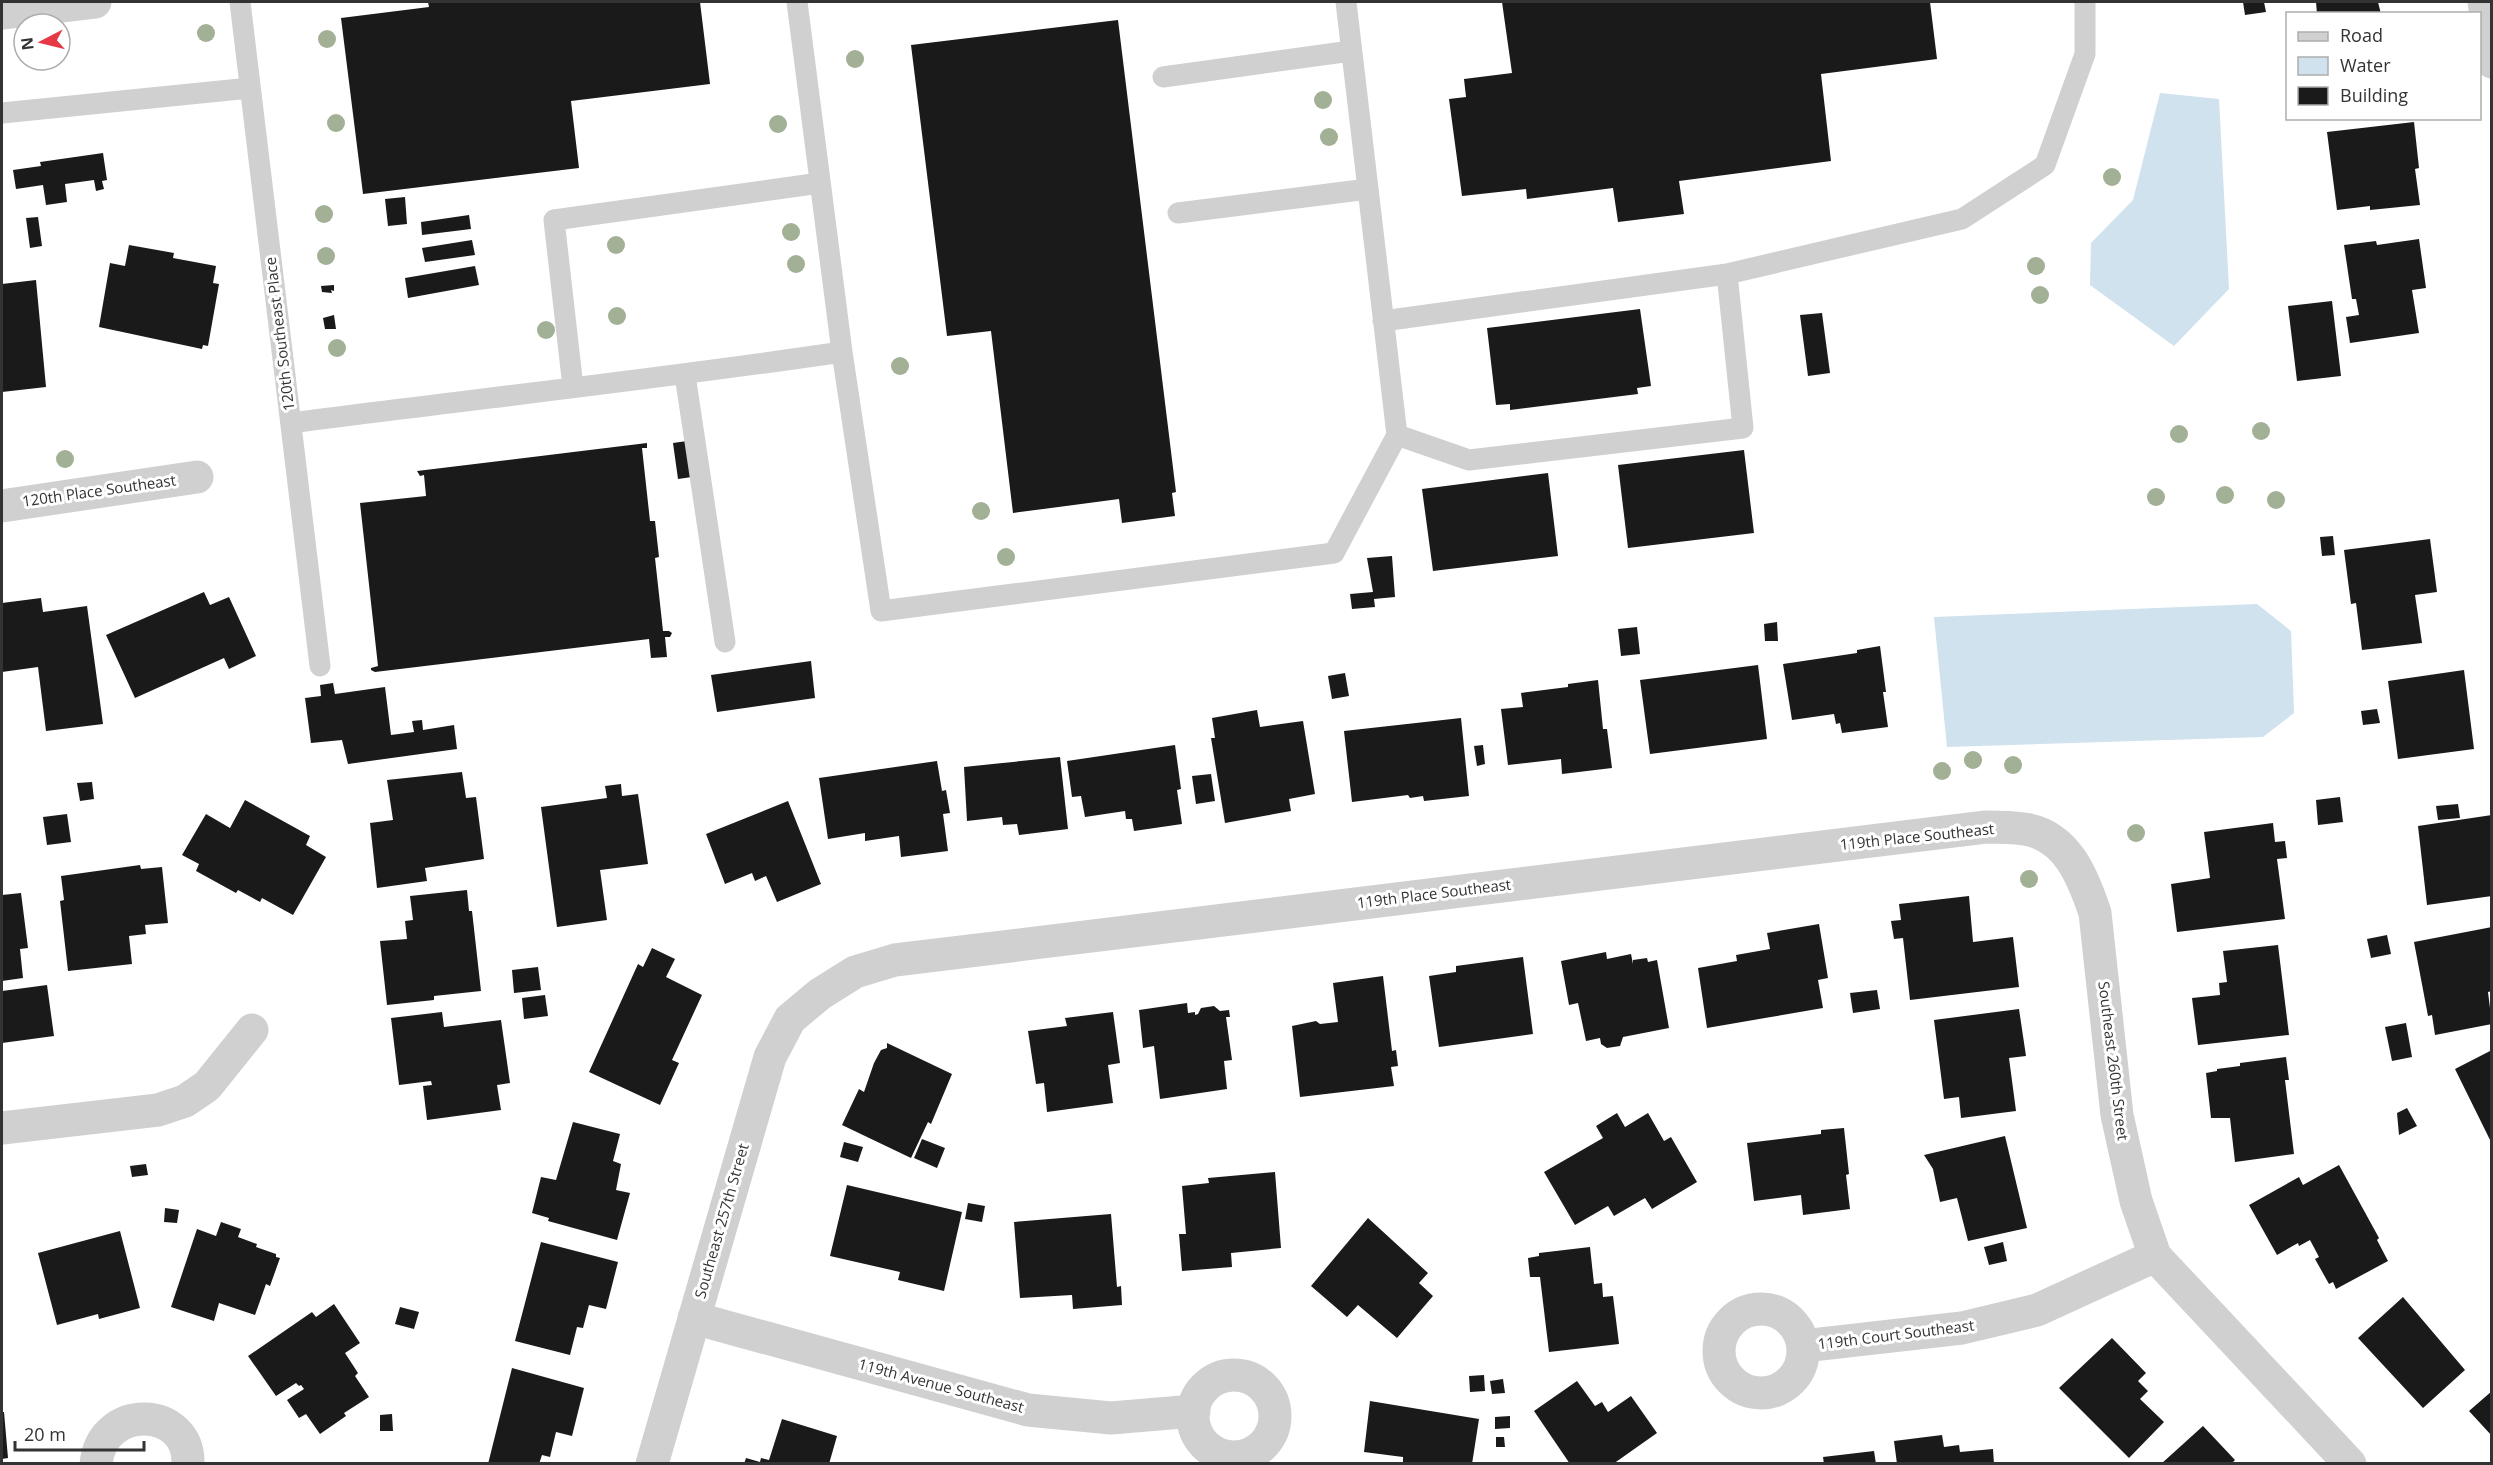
<svg xmlns="http://www.w3.org/2000/svg" width="2493" height="1465" font-family="'Open Sans',sans-serif">
  <style>
    .water { fill: #cfe2ee }
    .building { fill: #1a1a1a }
    .lines { fill: none; stroke-linecap: round; stroke-linejoin: round }
    .service { stroke: #d0d0d0; stroke-width: 21 }
    .minor { stroke: #d0d0d0; stroke-width: 33 }
    .tree { fill: #a2b095 }
    .labels { text-anchor: middle; stroke-width: 6; stroke-linejoin: round; paint-order: stroke }
    .street-label { font-size: 15px; fill: #333; stroke: #fff }
  </style>
  <rect width="100%" height="100%" fill="#fff"/>
  <path class="water" d="M 2160,93 L 2219,99 L 2229,289 L 2174,346 L 2090,285 L 2091,243 L 2133,200 Z
    M 2257,604 L 2291,631 L 2294,713 L 2263,737 L 1947,747 L 1934,617 Z"/>
  <path class="building" d="M 428,2 L 700,2 L 710,84 L 571,101 L 579,168 L 363,194 L 341,18 L 429,7 Z
    M 1502,2 L 1930,2 L 1937,59 L 1821,74 L 1831,161 L 1679,181 L 1684,214 L 1618,222 L 1613,188 L 1527,199 L 1526,189 L 1462,196 L 1449,99 L 1466,97 L 1464,79 L 1512,73 Z
    M 2243,2 L 2264,2 L 2266,12 L 2245,15 Z
    M 2316,2 L 2378,2 L 2381,14 L 2317,14 Z
    M 1118,20 L 1176,492 L 1172,493 L 1175,516 L 1122,523 L 1119,499 L 1013,513 L 991,331 L 947,336 L 911,45 Z
    M 2414,122 L 2419,168 L 2415,169 L 2420,205 L 2370,210 L 2370,206 L 2337,210 L 2327,132 Z
    M 103,153 L 107,180 L 102,181 L 104,189 L 96,191 L 94,180 L 65,184 L 67,202 L 46,205 L 43,185 L 16,189 L 13,170 L 41,166 L 40,162 Z
    M 405,197 L 407,224 L 388,226 L 385,199 Z
    M 469,215 L 471,229 L 422,235 L 421,222 Z
    M 38,217 L 42,246 L 30,248 L 26,218 Z
    M 2419,239 L 2426,288 L 2412,290 L 2419,333 L 2350,343 L 2346,317 L 2359,315 L 2356,299 L 2352,299 L 2344,245 L 2376,241 L 2377,245 Z
    M 472,240 L 475,255 L 425,262 L 422,248 Z
    M 129,245 L 174,253 L 173,258 L 216,266 L 213,283 L 219,284 L 208,346 L 203,345 L 202,349 L 99,327 L 110,263 L 125,266 Z
    M 475,266 L 479,285 L 408,298 L 405,278 Z
    M 36,280 L 46,387 L 2,392 L 2,284 Z
    M 334,285 L 334,291 L 331,290 L 332,293 L 322,292 L 321,286 Z
    M 2332,301 L 2341,376 L 2297,381 L 2288,306 Z
    M 1640,309 L 1651,386 L 1637,388 L 1638,394 L 1510,410 L 1510,404 L 1496,405 L 1487,328 Z
    M 1822,313 L 1830,373 L 1808,376 L 1800,315 Z
    M 334,315 L 336,329 L 325,329 L 323,318 Z
    M 687,441 L 692,477 L 678,479 L 673,443 Z
    M 647,443 L 647,448 L 642,448 L 650,521 L 655,521 L 659,557 L 655,558 L 663,631 L 669,631 L 672,633 L 670,637 L 665,637 L 667,657 L 651,658 L 649,639 L 375,672 L 371,670 L 371,668 L 378,666 L 360,503 L 426,496 L 424,475 L 420,476 L 417,471 Z
    M 1744,450 L 1754,533 L 1628,548 L 1618,465 Z
    M 1548,473 L 1558,556 L 1433,571 L 1422,489 Z
    M 2333,536 L 2335,555 L 2322,556 L 2320,537 Z
    M 2430,539 L 2437,592 L 2415,595 L 2422,643 L 2362,650 L 2356,603 L 2351,604 L 2344,550 Z
    M 1392,556 L 1395,597 L 1374,599 L 1375,607 L 1352,609 L 1350,594 L 1373,592 L 1367,558 Z
    M 204,592 L 210,605 L 229,597 L 256,656 L 229,669 L 224,658 L 135,698 L 106,635 Z
    M 41,598 L 43,612 L 87,606 L 103,724 L 46,731 L 38,667 L 2,672 L 2,603 Z
    M 1777,622 L 1778,641 L 1765,641 L 1764,624 Z
    M 1637,627 L 1640,654 L 1621,656 L 1618,629 Z
    M 1880,646 L 1886,692 L 1883,692 L 1888,727 L 1842,733 L 1840,723 L 1836,724 L 1834,714 L 1792,720 L 1783,664 L 1857,653 L 1857,650 Z
    M 811,661 L 815,698 L 717,712 L 711,675 Z
    M 1758,665 L 1767,739 L 1650,754 L 1640,680 Z
    M 2464,670 L 2474,749 L 2398,759 L 2388,681 Z
    M 1345,673 L 1349,696 L 1332,699 L 1328,676 Z
    M 1598,680 L 1603,729 L 1607,729 L 1612,768 L 1562,774 L 1561,759 L 1508,765 L 1501,709 L 1523,707 L 1521,693 L 1568,687 L 1568,684 Z
    M 333,683 L 335,694 L 385,687 L 391,735 L 414,732 L 412,721 L 422,720 L 423,730 L 454,725 L 457,749 L 348,764 L 342,740 L 311,743 L 305,698 L 321,696 L 320,685 Z
    M 2377,709 L 2380,723 L 2363,725 L 2361,711 Z
    M 1257,710 L 1260,727 L 1303,721 L 1315,794 L 1289,799 L 1291,811 L 1225,823 L 1211,738 L 1215,738 L 1212,718 Z
    M 1461,718 L 1469,796 L 1424,801 L 1423,796 L 1410,798 L 1408,795 L 1352,802 L 1344,731 Z
    M 1175,745 L 1181,789 L 1177,790 L 1182,824 L 1134,831 L 1132,819 L 1126,819 L 1125,811 L 1085,817 L 1081,796 L 1072,797 L 1067,761 Z
    M 1483,745 L 1485,764 L 1477,766 L 1474,746 Z
    M 1060,757 L 1068,829 L 1019,835 L 1017,824 L 1003,825 L 1002,817 L 967,821 L 964,767 Z
    M 937,761 L 942,791 L 946,790 L 950,813 L 943,814 L 948,851 L 901,857 L 899,836 L 865,841 L 865,833 L 828,839 L 819,778 Z
    M 462,772 L 466,798 L 476,797 L 484,859 L 425,868 L 427,881 L 377,888 L 370,823 L 393,820 L 387,780 Z
    M 1211,774 L 1215,801 L 1196,804 L 1192,776 Z
    M 92,782 L 94,799 L 80,801 L 77,783 Z
    M 621,784 L 622,796 L 638,794 L 648,864 L 600,870 L 607,920 L 557,927 L 541,807 L 607,798 L 605,786 Z
    M 2340,797 L 2343,822 L 2318,825 L 2316,800 Z
    M 245,800 L 310,836 L 306,845 L 326,857 L 293,915 L 262,898 L 260,902 L 238,890 L 236,893 L 196,871 L 199,864 L 182,855 L 206,814 L 230,828 Z
    M 788,801 L 821,884 L 777,902 L 766,876 L 755,881 L 752,873 L 725,884 L 706,834 Z
    M 2458,804 L 2460,818 L 2438,820 L 2436,806 Z
    M 67,814 L 71,842 L 47,845 L 43,817 Z
    M 2492,815 L 2492,896 L 2427,905 L 2418,826 Z
    M 2273,823 L 2275,842 L 2285,841 L 2287,858 L 2277,859 L 2285,919 L 2177,932 L 2171,884 L 2210,878 L 2204,832 Z
    M 140,865 L 141,869 L 162,867 L 168,923 L 145,925 L 146,934 L 129,936 L 132,964 L 68,971 L 60,901 L 64,900 L 61,876 Z
    M 467,890 L 469,911 L 472,911 L 481,991 L 434,996 L 434,1000 L 387,1005 L 380,941 L 407,939 L 405,921 L 413,920 L 410,896 Z
    M 21,893 L 28,948 L 20,949 L 23,978 L 2,981 L 2,895 Z
    M 1969,896 L 1973,942 L 2013,937 L 2019,987 L 1910,1000 L 1903,938 L 1894,939 L 1891,921 L 1901,920 L 1899,904 Z
    M 1819,924 L 1828,978 L 1818,980 L 1823,1008 L 1707,1028 L 1698,968 L 1737,961 L 1736,955 L 1770,949 L 1767,933 Z
    M 2492,927 L 2492,991 L 2488,992 L 2492,1024 L 2435,1035 L 2432,1015 L 2428,1016 L 2414,942 Z
    M 2387,935 L 2391,954 L 2371,958 L 2367,939 Z
    M 2278,945 L 2289,1035 L 2198,1045 L 2192,998 L 2220,995 L 2219,983 L 2227,982 L 2223,951 Z
    M 652,948 L 675,959 L 666,977 L 702,995 L 672,1060 L 679,1063 L 660,1105 L 589,1072 L 638,964 L 643,967 Z
    M 1606,952 L 1607,959 L 1631,954 L 1633,964 L 1633,960 L 1647,958 L 1648,962 L 1657,960 L 1669,1028 L 1623,1037 L 1620,1046 L 1607,1048 L 1601,1044 L 1600,1038 L 1586,1041 L 1578,1003 L 1569,1005 L 1561,961 Z
    M 1523,957 L 1533,1034 L 1439,1047 L 1429,976 L 1456,972 L 1456,966 Z
    M 538,967 L 541,990 L 514,993 L 512,970 Z
    M 1383,976 L 1392,1051 L 1396,1050 L 1398,1066 L 1391,1067 L 1394,1086 L 1300,1097 L 1292,1026 L 1316,1021 L 1320,1024 L 1338,1022 L 1333,983 Z
    M 47,985 L 54,1036 L 2,1043 L 2,991 Z
    M 1877,990 L 1880,1009 L 1853,1013 L 1850,993 Z
    M 545,995 L 548,1016 L 524,1019 L 522,998 Z
    M 1187,1003 L 1188,1013 L 1195,1012 L 1195,1015 L 1198,1014 L 1201,1008 L 1214,1006 L 1220,1011 L 1229,1010 L 1230,1017 L 1226,1017 L 1232,1060 L 1224,1061 L 1227,1089 L 1160,1099 L 1154,1046 L 1143,1048 L 1139,1010 Z
    M 2019,1009 L 2026,1056 L 2009,1058 L 2016,1111 L 1961,1118 L 1959,1097 L 1944,1099 L 1934,1020 Z
    M 442,1012 L 444,1027 L 501,1020 L 510,1083 L 497,1085 L 501,1110 L 427,1120 L 423,1086 L 432,1085 L 431,1081 L 399,1085 L 391,1018 Z
    M 1113,1012 L 1120,1063 L 1108,1065 L 1113,1103 L 1047,1112 L 1044,1083 L 1036,1084 L 1028,1031 L 1067,1026 L 1065,1018 Z
    M 2406,1023 L 2412,1057 L 2392,1061 L 2385,1027 Z
    M 887,1043 L 952,1074 L 931,1124 L 928,1122 L 911,1158 L 842,1125 L 859,1089 L 864,1092 L 874,1063 L 881,1050 L 887,1048 Z
    M 2492,1050 L 2492,1144 L 2455,1069 Z
    M 2286,1057 L 2289,1080 L 2285,1080 L 2294,1154 L 2235,1162 L 2230,1118 L 2211,1118 L 2206,1073 L 2217,1071 L 2217,1069 L 2240,1066 L 2240,1063 Z
    M 2407,1108 L 2417,1126 L 2399,1135 L 2397,1113 Z
    M 1617,1113 L 1625,1127 L 1648,1113 L 1664,1141 L 1671,1137 L 1697,1182 L 1652,1209 L 1645,1198 L 1614,1216 L 1608,1206 L 1575,1225 L 1544,1172 L 1603,1138 L 1596,1126 Z
    M 573,1122 L 620,1134 L 613,1161 L 621,1164 L 616,1190 L 630,1193 L 617,1240 L 548,1221 L 549,1218 L 532,1213 L 541,1177 L 556,1180 Z
    M 1844,1128 L 1849,1174 L 1846,1175 L 1850,1209 L 1803,1215 L 1801,1195 L 1754,1201 L 1747,1143 L 1821,1134 L 1821,1130 Z
    M 2005,1136 L 2027,1228 L 1968,1241 L 1957,1198 L 1940,1202 L 1933,1169 L 1924,1155 Z
    M 922,1139 L 945,1148 L 937,1168 L 914,1158 Z
    M 844,1142 L 863,1147 L 858,1162 L 840,1157 Z
    M 146,1164 L 148,1175 L 132,1177 L 130,1166 Z
    M 2339,1165 L 2379,1238 L 2377,1240 L 2388,1261 L 2336,1289 L 2333,1282 L 2329,1284 L 2315,1259 L 2319,1257 L 2310,1240 L 2299,1246 L 2298,1243 L 2277,1255 L 2249,1205 L 2299,1177 L 2303,1185 Z
    M 1275,1172 L 1281,1248 L 1231,1253 L 1232,1267 L 1182,1271 L 1179,1234 L 1186,1234 L 1182,1186 L 1209,1183 L 1208,1178 Z
    M 847,1185 L 962,1212 L 944,1291 L 898,1280 L 900,1272 L 830,1256 Z
    M 968,1203 L 985,1206 L 982,1222 L 965,1219 Z
    M 165,1208 L 179,1210 L 177,1223 L 164,1222 Z
    M 1111,1214 L 1117,1287 L 1121,1286 L 1122,1305 L 1073,1309 L 1072,1295 L 1020,1298 L 1014,1222 Z
    M 1368,1218 L 1428,1273 L 1419,1283 L 1433,1296 L 1397,1338 L 1358,1305 L 1347,1317 L 1311,1286 Z
    M 221,1222 L 241,1229 L 238,1237 L 257,1244 L 256,1247 L 276,1254 L 276,1257 L 280,1258 L 270,1286 L 266,1284 L 255,1315 L 219,1303 L 214,1321 L 171,1307 L 197,1229 L 216,1236 Z
    M 120,1231 L 140,1308 L 99,1319 L 98,1314 L 57,1325 L 38,1253 Z
    M 541,1242 L 618,1262 L 606,1309 L 589,1305 L 583,1328 L 577,1327 L 570,1355 L 515,1341 Z
    M 2003,1242 L 2007,1261 L 1989,1265 L 1984,1247 Z
    M 1590,1247 L 1594,1284 L 1602,1283 L 1603,1297 L 1613,1296 L 1619,1344 L 1549,1352 L 1540,1277 L 1530,1277 L 1528,1258 L 1539,1256 L 1539,1253 Z
    M 2403,1297 L 2465,1370 L 2423,1408 L 2358,1338 Z
    M 334,1304 L 360,1343 L 345,1353 L 358,1373 L 355,1376 L 369,1397 L 344,1413 L 346,1416 L 320,1434 L 306,1414 L 299,1418 L 287,1400 L 304,1389 L 301,1385 L 299,1386 L 296,1383 L 276,1396 L 248,1356 L 312,1312 L 316,1317 Z
    M 400,1307 L 419,1312 L 414,1329 L 395,1324 Z
    M 2112,1338 L 2146,1373 L 2138,1381 L 2148,1391 L 2140,1399 L 2164,1422 L 2129,1458 L 2059,1388 Z
    M 512,1368 L 584,1388 L 572,1436 L 556,1432 L 550,1457 L 542,1455 L 539,1464 L 488,1464 Z
    M 1484,1375 L 1485,1391 L 1470,1392 L 1469,1376 Z
    M 1503,1379 L 1505,1393 L 1492,1394 L 1490,1381 Z
    M 1577,1381 L 1595,1406 L 1602,1402 L 1608,1412 L 1631,1396 L 1657,1433 L 1613,1464 L 1570,1464 L 1534,1411 Z
    M 2492,1391 L 2492,1436 L 2469,1411 Z
    M 1370,1401 L 1479,1419 L 1472,1464 L 1403,1464 L 1403,1457 L 1364,1452 Z
    M 2,1412 L 4,1412 L 8,1458 L 2,1459 Z
    M 392,1414 L 393,1431 L 380,1431 L 380,1415 Z
    M 1510,1416 L 1510,1428 L 1495,1429 L 1495,1417 Z
    M 782,1419 L 837,1436 L 829,1464 L 744,1464 L 746,1458 L 760,1462 L 761,1458 L 769,1460 Z
    M 2203,1426 L 2235,1460 L 2231,1464 L 2161,1464 Z
    M 1942,1435 L 1944,1447 L 1959,1445 L 1960,1452 L 1993,1449 L 1994,1464 L 1897,1464 L 1894,1441 Z
    M 1496,1437 L 1504,1437 L 1505,1447 L 1496,1447 Z
    M 1874,1451 L 1876,1464 L 1824,1464 L 1823,1457 Z"/>
  <g class="lines">
    <path class="service" d="M 240,2 L 320,666
      M 797,2 L 842,352
      M 1346,2 L 1397,435
      M 1163,77 L 1351,51
      M 2,113 L 250,88
      M 1178,213 L 1368,189
      M 1383,321 L 1727,274
      M 685,375 L 725,642
      M 573,387 L 554,220 L 820,183
      M 291,423 C 475,399 659,379 842,352 L 881,611 L 1334,553 L 1397,435 L 1469,460 L 1743,428 L 1727,274 L 1962,219 L 2045,165 L 2085,54 L 2085,2"/>
    <path class="minor" d="M 2484,2 L 2492,62
      M 2,13 L 95,2
      M 2,506 L 197,477
      M 2,1128 L 158,1110 L 185,1101 L 207,1086 L 252,1030
      M1719 1351a42 42 0 1 1 84 0a42 42 0 1 1-84 0Z
      M 694,1318 L 1028,1410 L 1111,1418 L 1194,1411
      M 1803,1346 L 1962,1328 L 2037,1310 L 2155,1256
      M1193 1416a41 41 0 1 1 82 0a41 41 0 1 1-82 0Z
      M 96,1464 C 102,1402 190,1406 188,1464
      M 652,1464 L 770,1057 L 790,1019 L 820,994 L 855,972 L 895,960 L 1986,827 C 1999,827 2011,827 2024,829 C 2067,835 2083,877 2095,913 L 2117,1115 L 2136,1201 L 2155,1256 L 2350,1464"/>
  </g>
  <g class="tree">
    <circle cx="206" cy="33" r="9"/>
    <circle cx="327" cy="39" r="9"/>
    <circle cx="855" cy="59" r="9"/>
    <circle cx="1323" cy="100" r="9"/>
    <circle cx="336" cy="123" r="9"/>
    <circle cx="778" cy="124" r="9"/>
    <circle cx="1329" cy="137" r="9"/>
    <circle cx="2112" cy="177" r="9"/>
    <circle cx="324" cy="214" r="9"/>
    <circle cx="791" cy="232" r="9"/>
    <circle cx="616" cy="245" r="9"/>
    <circle cx="326" cy="256" r="9"/>
    <circle cx="796" cy="264" r="9"/>
    <circle cx="2036" cy="266" r="9"/>
    <circle cx="2040" cy="295" r="9"/>
    <circle cx="617" cy="316" r="9"/>
    <circle cx="546" cy="330" r="9"/>
    <circle cx="337" cy="348" r="9"/>
    <circle cx="900" cy="366" r="9"/>
    <circle cx="2261" cy="431" r="9"/>
    <circle cx="2179" cy="434" r="9"/>
    <circle cx="65" cy="459" r="9"/>
    <circle cx="2225" cy="495" r="9"/>
    <circle cx="2156" cy="497" r="9"/>
    <circle cx="2276" cy="500" r="9"/>
    <circle cx="981" cy="511" r="9"/>
    <circle cx="1006" cy="557" r="9"/>
    <circle cx="1973" cy="760" r="9"/>
    <circle cx="2013" cy="765" r="9"/>
    <circle cx="1942" cy="771" r="9"/>
    <circle cx="2136" cy="833" r="9"/>
    <circle cx="2029" cy="879" r="9"/>
  </g>
  <g class="labels">
    <g class="street-label">
      <text transform="translate(280 334) rotate(-97)" y="5">120th Southeast Place</text>
      <text transform="translate(99 491) rotate(-8)" y="5">120th Place Southeast</text>
      <text transform="translate(1917 837) rotate(-6)" y="5">119th Place Southeast</text>
      <text transform="translate(1434 894) rotate(-7)" y="5">119th Place Southeast</text>
      <text transform="translate(2113 1061) rotate(83)" y="5">Southeast 260th Street</text>
      <text transform="translate(722 1221) rotate(-74)" y="5">Southeast 257th Street</text>
      <text transform="translate(1896 1335) rotate(-7)" y="5">119th Court Southeast</text>
      <text transform="translate(941 1386) rotate(15)" y="5">119th Avenue Southeast</text>
    </g>
  </g>
  <rect width="2493" height="1465" fill="none" stroke="#333333" stroke-width="6"/>
  <rect x="2286" y="12" width="195" height="108" fill="#ffffff" stroke="#adadad" stroke-width="1.5"/>
  <rect x="2298" y="32" width="30" height="9" fill="#d0d0d0" stroke="#adadad" stroke-width="1.5"/>
  <text x="2340" y="42" font-size="18" fill="#333333">Road</text>
  <rect x="2298" y="57" width="30" height="18" fill="#cfe2ee" stroke="#adadad" stroke-width="1.5"/>
  <text x="2340" y="72" font-size="18" fill="#333333">Water</text>
  <rect x="2298" y="87" width="30" height="18" fill="#1a1a1a" stroke="#adadad" stroke-width="1.5"/>
  <text x="2340" y="102" font-size="18" fill="#333333">Building</text>
  <g transform="translate(42 42) rotate(263)"><circle r="28" fill="#ffffff" stroke="#adadad" stroke-width="1.5"/>
  <path d="M0-4.5L10 22L0 15L-10 22Z" fill="#e63946"/>
  <text y="-9" font-size="16" font-weight="bold" text-anchor="middle" fill="#333333">N</text>
  </g>
  <path d="M15 1441v9h129v-9" fill="none" stroke="#333333" stroke-width="3"/>
  <text x="24" y="1441" font-size="18" fill="#333333" stroke="#ffffff" stroke-width="4.5" paint-order="stroke">20 m</text>
</svg>
